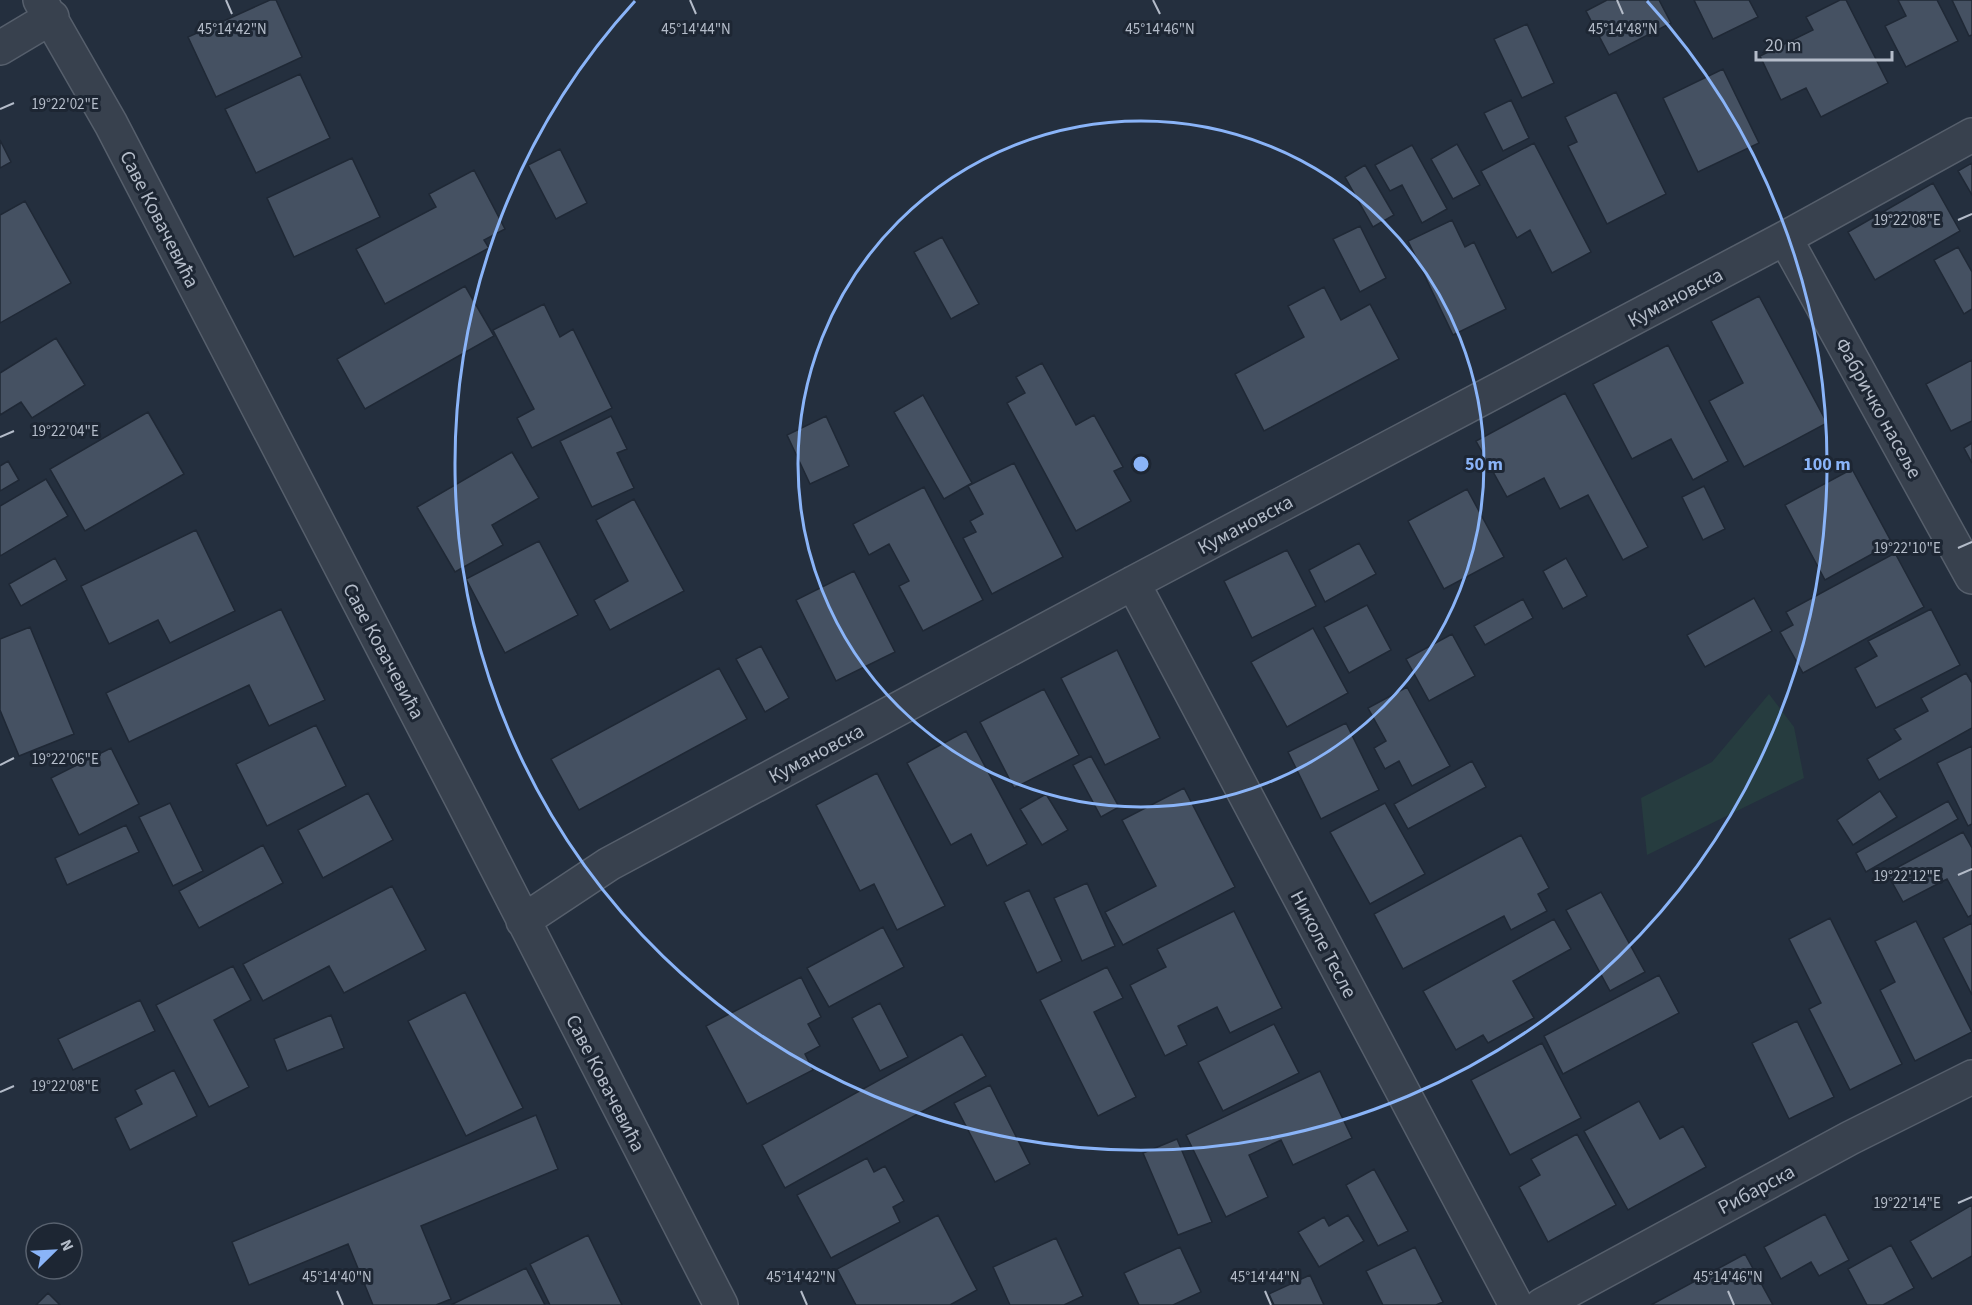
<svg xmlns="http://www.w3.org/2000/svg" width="1972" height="1305" font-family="'Source Sans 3',sans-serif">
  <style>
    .green { fill: #263c3f }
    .building { fill: #455162; stroke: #1f2835; stroke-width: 1.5 }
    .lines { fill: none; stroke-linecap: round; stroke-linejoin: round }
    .minor-casing { stroke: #565f6c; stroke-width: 36 }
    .minor { stroke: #38414e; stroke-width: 33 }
    .ticks { fill: none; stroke: #b4bcc9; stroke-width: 2 }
    .ring { fill: none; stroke: #8ab4f8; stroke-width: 3 }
    .labels { text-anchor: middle; stroke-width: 6; stroke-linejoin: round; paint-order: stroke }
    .street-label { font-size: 20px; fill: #b4bcc9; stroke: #1d2633 }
    .ticks-label { font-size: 15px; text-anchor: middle; fill: #b4bcc9; stroke: #1d2633; stroke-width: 6; stroke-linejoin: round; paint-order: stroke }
    .centre { fill: #8ab4f8; stroke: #1d2633; stroke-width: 3 }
    .ring-label { font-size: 18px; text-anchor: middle; font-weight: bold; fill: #8ab4f8; stroke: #1d2633; stroke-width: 6; stroke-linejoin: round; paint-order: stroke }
  </style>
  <rect width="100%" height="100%" fill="#242f3e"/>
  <path class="green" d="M 1769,694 L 1794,727 L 1804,778 L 1647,855 L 1641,798 L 1712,762 Z"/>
  <path class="building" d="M 270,0 L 276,0 L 302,57 L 216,97 L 188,37 Z
    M 1607,0 L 1659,0 L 1671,23 L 1609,55 L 1586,11 Z
    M 1694,0 L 1749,0 L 1758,17 L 1713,39 Z
    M 1840,0 L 1846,0 L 1888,83 L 1821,117 L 1806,88 L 1781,100 L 1760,56 L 1813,30 L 1806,17 Z
    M 1898,0 L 1937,0 L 1958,41 L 1906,67 L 1885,26 L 1906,16 Z
    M 1952,0 L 1972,0 L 1972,35 L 1969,36 Z
    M 1527,24 L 1554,83 L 1522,98 L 1494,39 Z
    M 1723,69 L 1759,143 L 1698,172 L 1663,98 Z
    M 300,74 L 330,138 L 256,173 L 225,109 Z
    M 1616,92 L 1666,194 L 1607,224 L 1568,146 L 1577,142 L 1565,117 Z
    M 1511,100 L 1529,138 L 1503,151 L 1484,113 Z
    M 0,140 L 11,162 L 0,168 Z
    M 1534,143 L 1591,252 L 1552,273 L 1530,230 L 1517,238 L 1481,171 Z
    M 1457,144 L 1480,185 L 1453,199 L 1431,159 Z
    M 1412,145 L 1447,209 L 1422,223 L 1402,185 L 1390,191 L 1375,165 Z
    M 560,149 L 587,203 L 556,219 L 528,165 Z
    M 352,158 L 380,217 L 294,257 L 267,198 Z
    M 1972,163 L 1972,195 L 1958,171 Z
    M 1365,165 L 1394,215 L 1373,227 L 1345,177 Z
    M 474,170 L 505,229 L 484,240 L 489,248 L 385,304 L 356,249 L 436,207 L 429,194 Z
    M 1933,183 L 1960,231 L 1875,280 L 1848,232 Z
    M 25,201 L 71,283 L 0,323 L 0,215 Z
    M 1452,220 L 1465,247 L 1474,242 L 1506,309 L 1453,335 L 1408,241 Z
    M 1360,226 L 1386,278 L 1360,292 L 1333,239 Z
    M 942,237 L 979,304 L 951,319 L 914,252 Z
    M 1958,247 L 1972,272 L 1972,309 L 1964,314 L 1934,260 Z
    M 465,286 L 494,336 L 365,409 L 337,359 Z
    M 1324,287 L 1341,320 L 1370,304 L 1399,359 L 1264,431 L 1235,374 L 1304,337 L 1288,306 Z
    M 1759,296 L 1827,423 L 1744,467 L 1709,401 L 1743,383 L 1711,321 Z
    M 544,304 L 560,337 L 573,329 L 612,408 L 532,448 L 517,418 L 534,409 L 493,330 Z
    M 56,338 L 85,385 L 32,418 L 21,402 L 0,415 L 0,373 Z
    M 1668,345 L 1728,461 L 1693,480 L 1671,439 L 1632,459 L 1593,384 Z
    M 1972,360 L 1972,421 L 1951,431 L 1926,384 Z
    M 1042,363 L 1076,425 L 1094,415 L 1123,467 L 1114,471 L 1131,501 L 1076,531 L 1007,403 L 1025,393 L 1016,377 Z
    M 1565,393 L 1648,547 L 1623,560 L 1588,495 L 1560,509 L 1544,478 L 1507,497 L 1476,441 Z
    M 923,395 L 972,483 L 944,499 L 894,412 Z
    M 148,412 L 184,474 L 85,531 L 50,469 Z
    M 611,416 L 627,449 L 617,453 L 634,488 L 592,507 L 560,441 Z
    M 826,416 L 849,466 L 810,484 L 787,435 Z
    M 1972,443 L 1972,463 L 1964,448 Z
    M 512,452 L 539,498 L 492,525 L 503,545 L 455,572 L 417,507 Z
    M 8,461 L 19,480 L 0,491 L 0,466 Z
    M 1014,463 L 1063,557 L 992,594 L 963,538 L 976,532 L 970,521 L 983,514 L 968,486 Z
    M 1852,469 L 1892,543 L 1825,580 L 1785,505 Z
    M 46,479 L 68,516 L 0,556 L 0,506 Z
    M 1704,486 L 1725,529 L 1703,540 L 1682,497 Z
    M 924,487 L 983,600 L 923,631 L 899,586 L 909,581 L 889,544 L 869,555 L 853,524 Z
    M 1467,489 L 1504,557 L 1444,589 L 1408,521 Z
    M 634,499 L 684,591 L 610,630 L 594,600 L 628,581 L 596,520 Z
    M 196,530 L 235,611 L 170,643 L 158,620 L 109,644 L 81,586 Z
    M 539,541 L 578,615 L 505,653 L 466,579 Z
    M 1359,543 L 1376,574 L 1325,602 L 1309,570 Z
    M 1287,550 L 1316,606 L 1252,638 L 1224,581 Z
    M 1895,553 L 1924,607 L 1803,673 L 1780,632 L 1793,625 L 1786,612 Z
    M 55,558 L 67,580 L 21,606 L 9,584 Z
    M 1566,558 L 1587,596 L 1563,609 L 1543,571 Z
    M 854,571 L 895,652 L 836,681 L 796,600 Z
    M 1754,598 L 1772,631 L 1705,667 L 1687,635 Z
    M 1523,599 L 1533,618 L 1485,645 L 1474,626 Z
    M 1367,605 L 1391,650 L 1349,673 L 1324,627 Z
    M 281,609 L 325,700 L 269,726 L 249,685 L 129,742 L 106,693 Z
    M 1931,609 L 1960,665 L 1876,708 L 1855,668 L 1877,656 L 1868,641 Z
    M 30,627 L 74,734 L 19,756 L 0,710 L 0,639 Z
    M 1313,628 L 1348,693 L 1287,727 L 1251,662 Z
    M 1452,634 L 1475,676 L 1429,701 L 1406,659 Z
    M 761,646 L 789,698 L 765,712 L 736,659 Z
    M 1117,650 L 1160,738 L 1105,765 L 1061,678 Z
    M 719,668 L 747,719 L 579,810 L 551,759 Z
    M 1966,673 L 1972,683 L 1972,728 L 1879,780 L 1867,759 L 1901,739 L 1894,729 L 1928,711 L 1921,698 Z
    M 1407,687 L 1450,766 L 1412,786 L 1399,761 L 1385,769 L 1374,748 L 1386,741 L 1368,708 Z
    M 1044,689 L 1079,755 L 1014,788 L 980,722 Z
    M 1346,723 L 1379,790 L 1321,819 L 1288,752 Z
    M 316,725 L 346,786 L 267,826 L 236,764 Z
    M 966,731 L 1027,844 L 987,866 L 971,834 L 951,845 L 907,763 Z
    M 1972,746 L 1972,824 L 1968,826 L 1937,763 Z
    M 111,748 L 139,804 L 79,835 L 51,778 Z
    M 1091,756 L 1119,807 L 1101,817 L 1073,765 Z
    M 1472,761 L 1486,787 L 1408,829 L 1394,804 Z
    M 877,773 L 945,906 L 897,930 L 874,884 L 860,891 L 816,805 Z
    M 1184,788 L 1235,887 L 1123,945 L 1105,912 L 1156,886 L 1122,820 Z
    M 1880,791 L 1897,817 L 1853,845 L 1837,820 Z
    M 368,793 L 393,840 L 323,878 L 298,830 Z
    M 1046,794 L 1068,830 L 1042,845 L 1020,809 Z
    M 1948,801 L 1958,819 L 1866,872 L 1856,853 Z
    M 170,803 L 203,871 L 173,886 L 139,817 Z
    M 1385,803 L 1425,874 L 1370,904 L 1330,832 Z
    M 126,825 L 139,852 L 67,885 L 55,858 Z
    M 1963,832 L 1972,848 L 1972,915 L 1968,917 L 1947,879 L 1903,902 L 1887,873 Z
    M 1521,835 L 1549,888 L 1538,894 L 1547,911 L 1511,930 L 1504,916 L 1403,969 L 1374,914 Z
    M 263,845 L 283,883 L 199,928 L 179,891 Z
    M 1087,883 L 1115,946 L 1082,961 L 1054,898 Z
    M 392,886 L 426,950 L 344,993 L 329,966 L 263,1001 L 243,964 Z
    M 1029,890 L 1062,961 L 1037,973 L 1004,902 Z
    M 1601,892 L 1645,972 L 1610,991 L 1566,910 Z
    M 1234,911 L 1282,1008 L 1230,1033 L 1217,1007 L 1178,1026 L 1187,1045 L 1165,1056 L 1130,985 L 1166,967 L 1157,949 Z
    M 1830,918 L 1902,1064 L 1850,1090 L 1809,1009 L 1821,1003 L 1789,939 Z
    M 1554,919 L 1571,949 L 1513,981 L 1534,1018 L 1488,1043 L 1483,1035 L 1456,1050 L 1423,991 Z
    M 1916,921 L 1972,1032 L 1915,1061 L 1880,990 L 1895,982 L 1875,941 Z
    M 1972,923 L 1972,995 L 1943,938 Z
    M 883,927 L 904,967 L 829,1007 L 807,968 Z
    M 233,966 L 251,1000 L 214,1020 L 249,1087 L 209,1107 L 156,1005 Z
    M 1107,967 L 1123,998 L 1094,1012 L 1136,1097 L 1098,1116 L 1040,1000 Z
    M 1659,975 L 1679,1013 L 1563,1074 L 1544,1036 Z
    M 801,977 L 821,1017 L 808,1024 L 820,1046 L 805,1054 L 813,1070 L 747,1104 L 706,1026 Z
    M 465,992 L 523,1108 L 466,1136 L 408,1021 Z
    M 140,1000 L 155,1031 L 73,1070 L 58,1039 Z
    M 880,1003 L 908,1057 L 880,1071 L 852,1018 Z
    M 331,1015 L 344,1048 L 287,1071 L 274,1039 Z
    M 1797,1021 L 1834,1097 L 1789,1119 L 1752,1043 Z
    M 1274,1024 L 1299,1073 L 1223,1111 L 1198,1062 Z
    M 962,1034 L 986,1076 L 785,1188 L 762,1145 Z
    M 1542,1043 L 1581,1118 L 1510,1155 L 1471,1080 Z
    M 174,1070 L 197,1116 L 130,1150 L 115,1118 L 142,1104 L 135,1090 Z
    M 1320,1071 L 1352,1138 L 1293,1165 L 1281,1140 L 1249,1155 L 1268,1197 L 1226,1217 L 1186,1135 Z
    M 990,1085 L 1030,1164 L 995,1182 L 954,1103 Z
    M 1639,1101 L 1660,1139 L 1683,1126 L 1706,1167 L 1628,1210 L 1584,1131 Z
    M 536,1115 L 558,1169 L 421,1226 L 451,1299 L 436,1305 L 373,1305 L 348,1244 L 249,1285 L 232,1242 Z
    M 1577,1134 L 1616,1205 L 1548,1242 L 1519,1187 L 1540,1175 L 1531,1159 Z
    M 1177,1139 L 1212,1222 L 1178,1235 L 1143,1153 Z
    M 867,1158 L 874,1172 L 885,1166 L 904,1201 L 893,1207 L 900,1222 L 831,1258 L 797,1195 Z
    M 1374,1169 L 1408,1231 L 1378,1246 L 1346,1185 Z
    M 1972,1205 L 1972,1256 L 1932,1279 L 1910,1241 Z
    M 1825,1214 L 1849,1260 L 1819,1276 L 1811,1262 L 1781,1279 L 1764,1247 Z
    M 938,1215 L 977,1290 L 950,1305 L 856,1305 L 837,1269 Z
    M 1348,1215 L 1364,1241 L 1319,1267 L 1298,1232 L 1324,1217 L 1329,1226 Z
    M 588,1235 L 622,1305 L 550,1305 L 530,1264 Z
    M 1056,1238 L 1083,1296 L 1064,1305 L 1010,1305 L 993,1267 Z
    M 1891,1245 L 1914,1288 L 1883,1305 L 1867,1305 L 1848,1269 Z
    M 1180,1247 L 1201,1292 L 1173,1305 L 1139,1305 L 1124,1273 Z
    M 1415,1247 L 1443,1302 L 1436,1305 L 1383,1305 L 1366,1271 Z
    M 1745,1254 L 1773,1305 L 1651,1305 Z
    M 526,1268 L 545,1305 L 451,1305 Z
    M 1310,1275 L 1324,1305 L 1274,1305 L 1269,1294 Z
    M 48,1293 L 60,1305 L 36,1305 Z"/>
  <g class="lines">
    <g class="minor-casing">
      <path id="minor" d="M 40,0 L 111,124 L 464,804 L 721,1305
        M 0,48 L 52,17
        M 1785,238 L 1972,577
        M 1133,583 L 1516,1305
        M 523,921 L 609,864 L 1133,583 L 1785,238 L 1972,135
        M 1542,1305 L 1850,1138 L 1972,1077"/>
    </g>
    <use href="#minor" class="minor"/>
  </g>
  <path class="ticks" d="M 226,0 L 232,14M 690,0 L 696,14M 1153,0 L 1160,14M 1617,0 L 1623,14M 0,109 L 14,103M 1958,220 L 1972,214M 0,437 L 14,431M 1958,548 L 1972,542M 0,765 L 14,758M 1958,875 L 1972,869M 0,1092 L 14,1086M 1958,1203 L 1972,1197M 337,1291 L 343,1305M 801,1291 L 807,1305M 1265,1291 L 1271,1305M 1728,1291 L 1734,1305"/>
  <g class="ring">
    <circle cx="1141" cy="464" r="343"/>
    <path d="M1647 1A686 686 0 1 1 635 1"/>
  </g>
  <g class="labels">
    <g class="street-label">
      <text transform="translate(160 219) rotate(63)" y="7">Саве Ковачевића</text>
      <text transform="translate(1675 297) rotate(-28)" y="7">Кумановска</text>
      <text transform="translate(1879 408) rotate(61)" y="7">Фабричко насеље</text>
      <text transform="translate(1245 524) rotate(-28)" y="7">Кумановска</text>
      <text transform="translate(384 651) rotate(62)" y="7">Саве Ковачевића</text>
      <text transform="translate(816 753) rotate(-28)" y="7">Кумановска</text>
      <text transform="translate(1324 944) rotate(62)" y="7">Николе Тесле</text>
      <text transform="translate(606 1083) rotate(63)" y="7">Саве Ковачевића</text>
      <text transform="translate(1756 1189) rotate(-28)" y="7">Рибарска</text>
    </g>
  </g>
  <g class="ticks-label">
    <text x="232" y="34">45°14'42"N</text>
    <text x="696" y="34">45°14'44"N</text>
    <text x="1160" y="34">45°14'46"N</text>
    <text x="1623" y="34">45°14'48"N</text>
    <text x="65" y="109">19°22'02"E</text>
    <text x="1907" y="225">19°22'08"E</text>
    <text x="65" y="436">19°22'04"E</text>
    <text x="1907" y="553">19°22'10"E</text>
    <text x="65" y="764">19°22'06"E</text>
    <text x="1907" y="881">19°22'12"E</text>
    <text x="65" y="1091">19°22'08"E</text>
    <text x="1907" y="1208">19°22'14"E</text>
    <text x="337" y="1282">45°14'40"N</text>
    <text x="801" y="1282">45°14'42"N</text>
    <text x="1265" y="1282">45°14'44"N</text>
    <text x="1728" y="1282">45°14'46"N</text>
  </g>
  <circle cx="1141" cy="464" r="9" class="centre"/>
  <g class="ring-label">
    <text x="1484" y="470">50 m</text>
    <text x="1827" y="470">100 m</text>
  </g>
  <g transform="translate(54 1251) rotate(66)"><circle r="28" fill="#1d2633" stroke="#59626f" stroke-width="1.5"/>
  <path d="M0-4.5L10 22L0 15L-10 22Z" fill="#8ab4f8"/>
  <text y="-9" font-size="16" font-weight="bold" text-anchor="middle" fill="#b4bcc9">N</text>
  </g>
  <path d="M1756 51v9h136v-9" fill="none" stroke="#b4bcc9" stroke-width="3"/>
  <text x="1765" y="51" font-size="18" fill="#b4bcc9" stroke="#1d2633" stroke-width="4.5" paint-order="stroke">20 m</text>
</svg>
